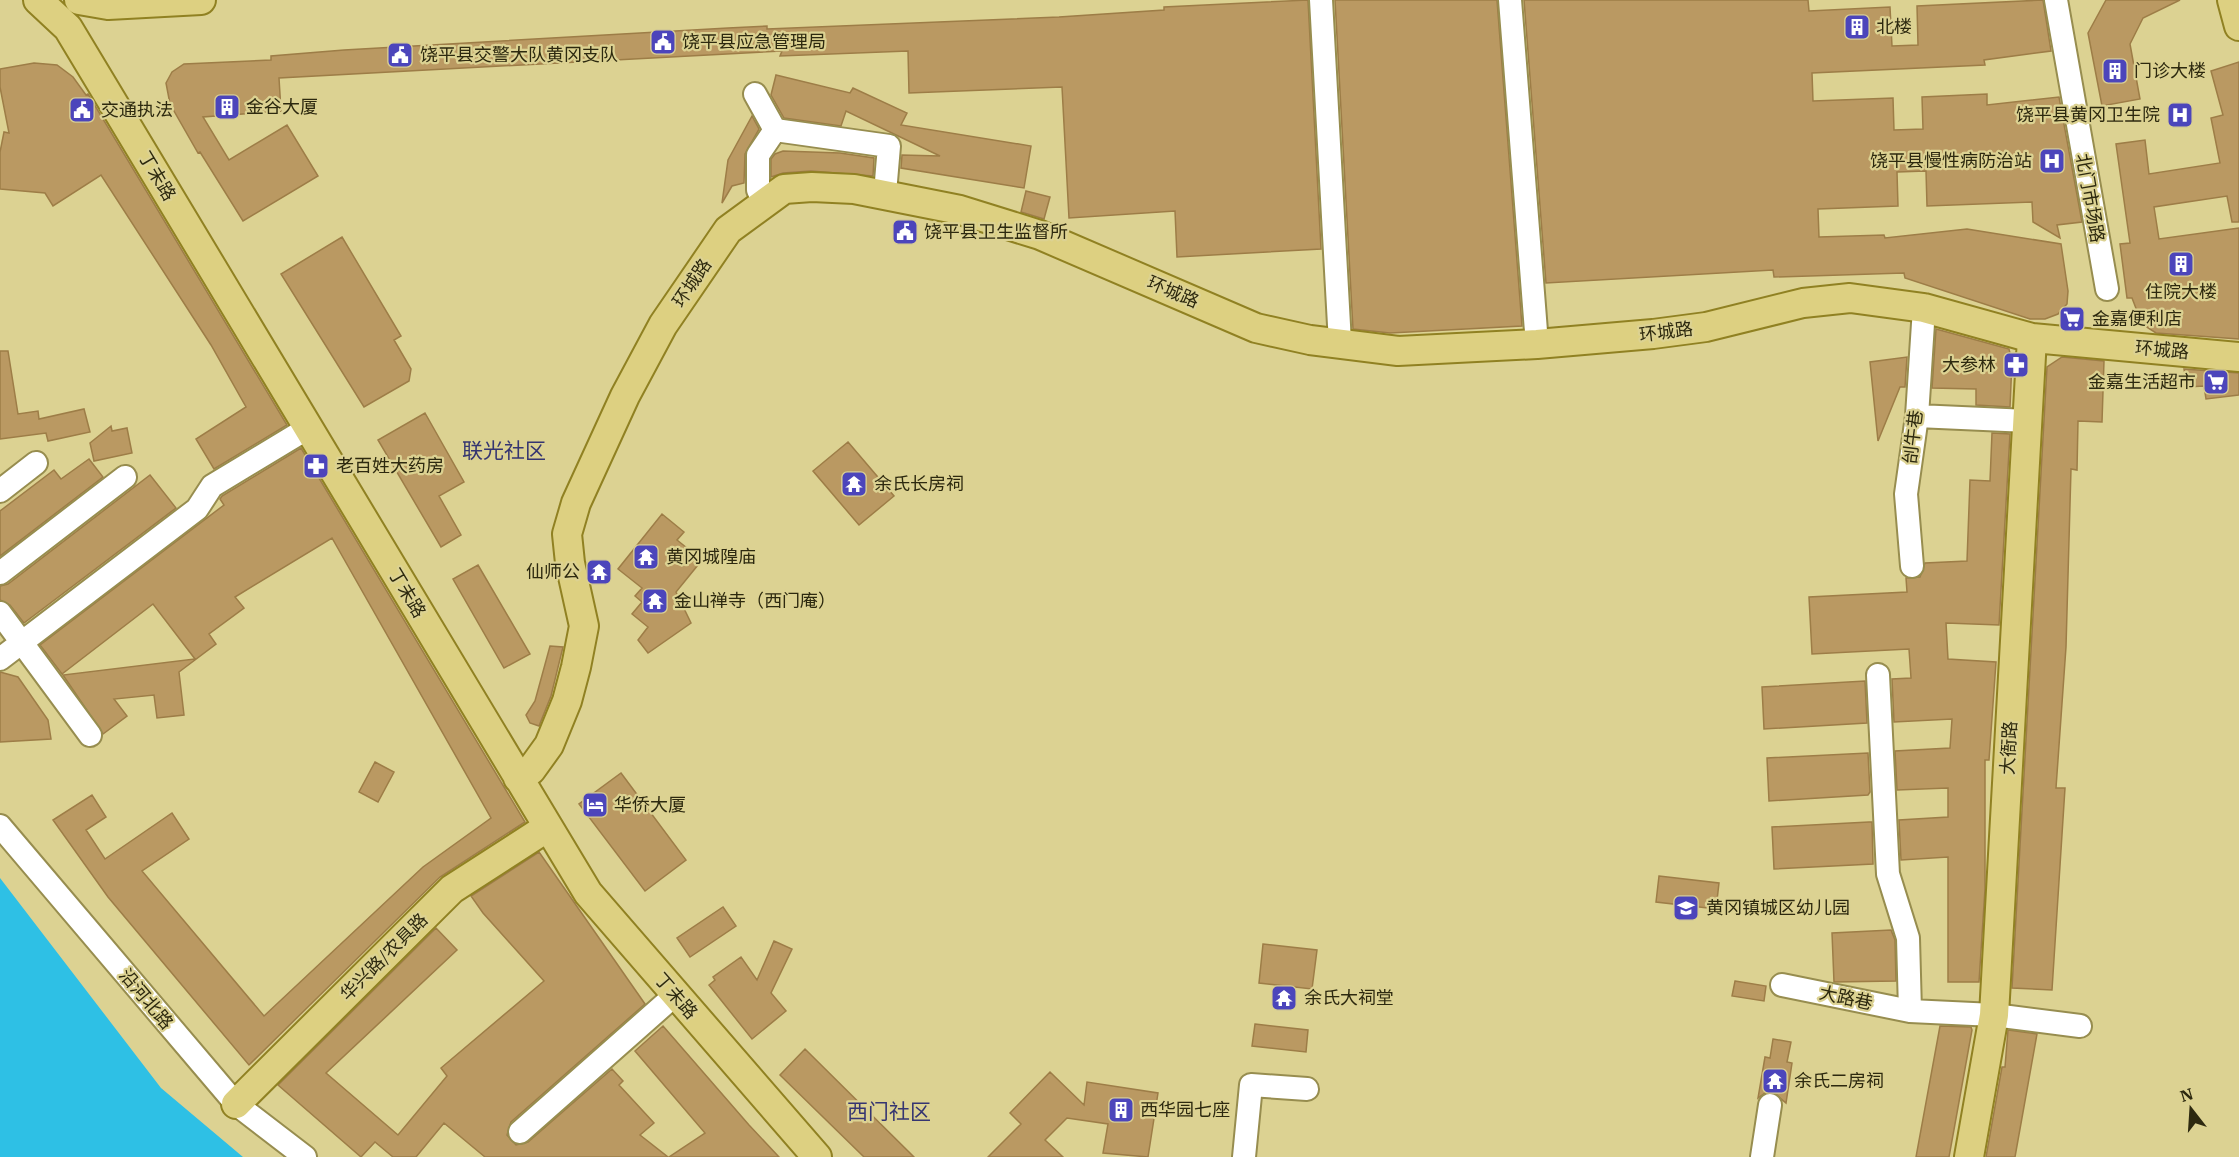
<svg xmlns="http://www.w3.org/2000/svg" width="2239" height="1157" font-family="'IBM Plex Serif','Noto Sans SC',serif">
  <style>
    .water { fill: #2ec0e5 }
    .building { fill: #ba9962; stroke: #9d7d47; stroke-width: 1.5 }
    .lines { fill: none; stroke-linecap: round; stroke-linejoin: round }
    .minor-casing { stroke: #978d4f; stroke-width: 26 }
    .major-casing { stroke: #908122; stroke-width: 32 }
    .minor { stroke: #fff; stroke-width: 22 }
    .major { stroke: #ddd081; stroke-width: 28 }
    .labels { text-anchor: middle; stroke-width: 4.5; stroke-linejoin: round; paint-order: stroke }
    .poi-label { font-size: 18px; fill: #2d290f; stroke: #dcd292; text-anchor: start }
    .street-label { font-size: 18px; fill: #2d290f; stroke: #dcd292 }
    .quarter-label { font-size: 21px; fill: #353571; stroke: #dcd292 }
  </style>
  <rect width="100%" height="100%" fill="#dcd292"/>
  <path class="water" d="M 0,878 L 161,1088 L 243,1157 L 0,1157 Z"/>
  <path class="building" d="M 1308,0 L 1321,249 L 1177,257 L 1175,211 L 1069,218 L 1062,87 L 909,93 L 908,51 L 780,56 L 782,51 L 279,78 L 281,111 L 203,117 L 229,160 L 287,125 L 318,176 L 243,221 L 200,152 L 198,153 L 170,104 L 166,83 L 172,72 L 184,64 L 271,60 L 271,56 L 344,50 L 728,28 L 767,26 L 767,29 L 1059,17 L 1164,10 L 1164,7 Z
    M 1335,0 L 1497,0 L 1522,326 L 1390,333 L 1353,329 Z
    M 1524,0 L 1808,0 L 1809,11 L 1890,7 L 1892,46 L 1918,45 L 1917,6 L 2043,0 L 2051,51 L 1984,60 L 1985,65 L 1812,73 L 1813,101 L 1893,98 L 1894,130 L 1923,129 L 1922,97 L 1987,94 L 1987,105 L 2059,97 L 2082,222 L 2057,225 L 2060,238 L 2033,222 L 2032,202 L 1927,206 L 1926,171 L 1897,172 L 1898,206 L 1818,209 L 1819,237 L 1884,235 L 1885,238 L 1967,229 L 2061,244 L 2068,291 L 2067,304 L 2058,314 L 2045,319 L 2030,319 L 1905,278 L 1904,273 L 1774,277 L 1773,270 L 1546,283 Z
    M 2106,0 L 2180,0 L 2143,18 L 2130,44 L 2140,99 L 2102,106 L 2088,33 Z
    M 2239,62 L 2239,222 L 2232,222 L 2227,196 L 2154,207 L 2159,239 L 2239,228 L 2239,339 L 2156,333 L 2142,324 L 2132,298 L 2127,298 L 2120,244 L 2130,243 L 2116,144 L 2145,140 L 2149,174 L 2220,163 L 2211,118 L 2223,115 L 2211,71 Z
    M 34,63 L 57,65 L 73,77 L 86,95 L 88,94 L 287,425 L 214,469 L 196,439 L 246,407 L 211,345 L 101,175 L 53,206 L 45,193 L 0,189 L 0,152 L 4,132 L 9,133 L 0,87 L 0,69 Z
    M 776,75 L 850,93 L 853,88 L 907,113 L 901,125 L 1031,146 L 1024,188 L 901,168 L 902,155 L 940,156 L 846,111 L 841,126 L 784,118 L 771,95 Z
    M 752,116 L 759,129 L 745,154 L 744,183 L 732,186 L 722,203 L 728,160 Z
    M 783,151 L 840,153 L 874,158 L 873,176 L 811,171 L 783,173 L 771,177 L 771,159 L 775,154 Z
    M 1026,191 L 1050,197 L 1044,219 L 1021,212 Z
    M 342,237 L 401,336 L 394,340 L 411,369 L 409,381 L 364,407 L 281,274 Z
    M 1936,329 L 2009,349 L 2012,361 L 2010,407 L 1976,405 L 1976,389 L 1932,388 Z
    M 0,351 L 8,351 L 18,414 L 38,411 L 39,419 L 84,409 L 90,432 L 48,441 L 46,433 L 0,439 Z
    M 1907,357 L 1905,387 L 1900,387 L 1878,441 L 1870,362 Z
    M 2062,357 L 2104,361 L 2102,422 L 2078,421 L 2077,470 L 2071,469 L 2066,647 L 2056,788 L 2065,788 L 2052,990 L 2012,988 L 2047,367 Z
    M 2184,369 L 2239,373 L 2239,395 L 2206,399 L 2204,386 L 2187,387 Z
    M 425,413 L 464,482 L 439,496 L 461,535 L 441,547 L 378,440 Z
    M 111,426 L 112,431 L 127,428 L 132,453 L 94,461 L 90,443 Z
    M 1992,433 L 2010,434 L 1999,625 L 1946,623 L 1948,659 L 1996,662 L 1989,760 L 1985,760 L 1985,889 L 1979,982 L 1948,982 L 1948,857 L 1901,860 L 1899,820 L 1948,817 L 1948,788 L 1897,790 L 1895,751 L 1950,748 L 1952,719 L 1894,722 L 1892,679 L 1911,678 L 1909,649 L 1812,654 L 1809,597 L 1907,592 L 1906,578 L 1920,577 L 1925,563 L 1967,561 L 1970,480 L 1990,481 Z
    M 848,442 L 894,496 L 859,525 L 813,471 Z
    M 301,448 L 525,822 L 440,877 L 249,1065 L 108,897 L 53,820 L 92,795 L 106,817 L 86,830 L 105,859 L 172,813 L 189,839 L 142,871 L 264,1016 L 423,867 L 491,818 L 332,538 L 235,597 L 244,608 L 209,634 L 216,644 L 179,672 L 184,715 L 157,718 L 154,695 L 114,699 L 127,716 L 103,734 L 63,675 L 195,659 L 153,604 L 62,674 L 40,645 L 224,505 L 220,499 L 222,496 Z
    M 89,459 L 103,477 L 0,556 L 0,511 L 54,470 L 61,479 Z
    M 150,475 L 176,508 L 24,623 L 10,605 L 0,600 L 0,586 L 8,584 Z
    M 662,514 L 684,532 L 677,540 L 702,560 L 676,592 L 691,623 L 648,653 L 638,640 L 648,627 L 632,614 L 642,602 L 635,596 L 642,588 L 618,569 Z
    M 478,565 L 530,654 L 504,668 L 453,579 Z
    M 550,646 L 563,647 L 551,696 L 539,726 L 530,723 L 526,715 L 535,701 Z
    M 0,672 L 18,677 L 48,720 L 51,739 L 0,742 Z
    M 1865,681 L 1867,723 L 1764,729 L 1762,687 Z
    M 1868,753 L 1870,792 L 1868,795 L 1769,801 L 1767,758 Z
    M 375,762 L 394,772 L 378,802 L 359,792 Z
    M 621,773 L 686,860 L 645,891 L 579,804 Z
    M 1869,822 L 1872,822 L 1873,864 L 1774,869 L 1772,827 Z
    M 539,852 L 645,1004 L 511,1122 L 507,1135 L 516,1145 L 528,1142 L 612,1069 L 623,1081 L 619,1085 L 654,1123 L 640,1135 L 668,1157 L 485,1157 L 444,1123 L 416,1157 L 393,1157 L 375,1142 L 361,1157 L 278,1085 L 436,928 L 457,950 L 326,1073 L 398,1135 L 447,1076 L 441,1068 L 544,981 L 483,913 L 471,896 Z
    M 1659,876 L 1719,883 L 1716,909 L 1656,902 Z
    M 723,907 L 736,926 L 690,957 L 677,938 Z
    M 1891,930 L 1895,940 L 1896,981 L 1834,982 L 1832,933 Z
    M 774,941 L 792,949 L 771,993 L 786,1011 L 752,1039 L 709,985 L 715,980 L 713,977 L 741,957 L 757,980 Z
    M 1263,944 L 1317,950 L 1312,989 L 1259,983 Z
    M 1735,981 L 1766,986 L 1764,1001 L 1732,996 Z
    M 1255,1024 L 1308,1030 L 1306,1052 L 1252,1046 Z
    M 663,1026 L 749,1125 L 779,1157 L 669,1157 L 705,1133 L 635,1051 Z
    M 1940,1026 L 1971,1027 L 1972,1030 L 1955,1124 L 1949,1157 L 1916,1157 Z
    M 2008,1030 L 2037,1034 L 2015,1157 L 1986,1157 L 2002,1067 L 2005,1067 Z
    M 1773,1039 L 1791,1042 L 1787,1062 L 1792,1063 L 1786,1103 L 1773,1092 L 1765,1093 L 1758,1098 L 1765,1057 L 1770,1058 Z
    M 805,1049 L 914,1157 L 864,1157 L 780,1075 Z
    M 1050,1072 L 1084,1105 L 1087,1082 L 1158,1093 L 1148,1157 L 1103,1153 L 1108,1124 L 1067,1118 L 1045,1140 L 1063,1157 L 988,1157 L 1021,1124 L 1010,1113 Z"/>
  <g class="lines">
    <g class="minor-casing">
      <path id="minor" d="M 1321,0 L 1340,343
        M 1510,0 L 1537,344
        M 2056,0 L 2107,289
        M 755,94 L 775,130 L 889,146 L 885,193
        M 764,203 L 758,190 L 758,155 L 775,130
        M 1917,416 L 2028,421
        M 0,491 L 36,463
        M 1912,566 L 1906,494 L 1917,416 L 1924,308
        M 0,573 L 125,477
        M 0,613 L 90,735
        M 0,659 L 197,509 L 212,486 L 308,428
        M 1878,675 L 1888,874 L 1908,938 L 1910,1011
        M 0,826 L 236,1104 L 305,1157
        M 1782,985 L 1910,1011 L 1994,1015 L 2080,1026
        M 520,1132 L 675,995
        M 1244,1157 L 1251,1085 L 1307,1089
        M 1762,1157 L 1770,1105"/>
    </g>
    <g class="major-casing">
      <path id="major" d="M 38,0 L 68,28 L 588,893 L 817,1157
        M 79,0 L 108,5 L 201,0
        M 2232,0 L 2239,26
        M 518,778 L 531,770 L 549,745 L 567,701 L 576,667 L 584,626 L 570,563 L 567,534 L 576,503 L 625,396 L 663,325 L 728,230 L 784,189 L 812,187 L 854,189 L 960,210 L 1040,235 L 1256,328 L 1310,340 L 1398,351 L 1537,344 L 1653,334 L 1706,327 L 1803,303 L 1850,298 L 1924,308 L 2032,338 L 2239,357
        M 236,1104 L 452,889 L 548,827
        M 1969,1157 L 1994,1015 L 2032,338"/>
    </g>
    <use href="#minor" class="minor"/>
    <use href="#major" class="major"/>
  </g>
  <defs>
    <g id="building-square" transform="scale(1.35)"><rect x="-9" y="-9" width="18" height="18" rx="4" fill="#4c45bb" stroke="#dcd292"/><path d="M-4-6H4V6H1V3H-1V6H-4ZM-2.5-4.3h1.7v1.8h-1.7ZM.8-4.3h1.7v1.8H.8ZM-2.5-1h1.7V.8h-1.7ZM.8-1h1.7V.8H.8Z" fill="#fff"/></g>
    <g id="civic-square" transform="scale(1.35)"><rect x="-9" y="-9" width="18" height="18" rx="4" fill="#4c45bb" stroke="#dcd292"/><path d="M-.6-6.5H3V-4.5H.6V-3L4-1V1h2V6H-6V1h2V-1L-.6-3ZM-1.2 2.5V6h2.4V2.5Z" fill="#fff"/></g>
    <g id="hospital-square" transform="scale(1.35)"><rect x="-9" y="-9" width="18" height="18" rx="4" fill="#4c45bb" stroke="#dcd292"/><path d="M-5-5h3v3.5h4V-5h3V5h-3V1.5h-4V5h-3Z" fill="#fff"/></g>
    <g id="supermarket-square" transform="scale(1.35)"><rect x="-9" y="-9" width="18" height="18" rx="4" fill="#4c45bb" stroke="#dcd292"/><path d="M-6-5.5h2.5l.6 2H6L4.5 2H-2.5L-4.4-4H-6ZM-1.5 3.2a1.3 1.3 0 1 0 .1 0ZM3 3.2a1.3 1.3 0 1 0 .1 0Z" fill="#fff"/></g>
    <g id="pharmacy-square" transform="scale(1.35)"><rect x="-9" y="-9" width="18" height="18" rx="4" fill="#4c45bb" stroke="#dcd292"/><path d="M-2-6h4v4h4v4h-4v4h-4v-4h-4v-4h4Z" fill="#fff"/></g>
    <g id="temple-square" transform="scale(1.35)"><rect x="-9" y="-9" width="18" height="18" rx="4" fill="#4c45bb" stroke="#dcd292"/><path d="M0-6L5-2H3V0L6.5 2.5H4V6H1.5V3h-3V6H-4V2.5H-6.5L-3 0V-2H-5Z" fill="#fff"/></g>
    <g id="hotel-square" transform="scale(1.35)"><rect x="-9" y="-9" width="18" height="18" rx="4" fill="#4c45bb" stroke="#dcd292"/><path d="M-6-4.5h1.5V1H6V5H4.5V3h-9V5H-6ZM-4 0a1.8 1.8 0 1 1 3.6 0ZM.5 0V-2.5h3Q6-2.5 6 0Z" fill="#fff"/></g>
    <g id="school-square" transform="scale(1.35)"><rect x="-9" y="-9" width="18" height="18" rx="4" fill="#4c45bb" stroke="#dcd292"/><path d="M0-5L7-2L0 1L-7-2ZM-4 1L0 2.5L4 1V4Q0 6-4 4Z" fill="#fff"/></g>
  </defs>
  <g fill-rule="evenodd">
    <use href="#building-square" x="1857" y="27"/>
    <use href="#civic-square" x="663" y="42"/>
    <use href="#civic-square" x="400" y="55"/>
    <use href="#building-square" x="2115" y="71"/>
    <use href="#building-square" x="227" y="107"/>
    <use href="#civic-square" x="82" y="110"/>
    <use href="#hospital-square" x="2180" y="115"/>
    <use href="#hospital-square" x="2052" y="161"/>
    <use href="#civic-square" x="905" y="232"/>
    <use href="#building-square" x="2181" y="264"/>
    <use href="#supermarket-square" x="2072" y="319"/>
    <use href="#pharmacy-square" x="2016" y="365"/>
    <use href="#supermarket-square" x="2216" y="382"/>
    <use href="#pharmacy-square" x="316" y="466"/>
    <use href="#temple-square" x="854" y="484"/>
    <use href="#temple-square" x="646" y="557"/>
    <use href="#temple-square" x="599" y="572"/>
    <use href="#temple-square" x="655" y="601"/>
    <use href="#hotel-square" x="595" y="805"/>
    <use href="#school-square" x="1686" y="908"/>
    <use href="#temple-square" x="1284" y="998"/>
    <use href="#temple-square" x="1775" y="1081"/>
    <use href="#building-square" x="1121" y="1110"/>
  </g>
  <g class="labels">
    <g class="poi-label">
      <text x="1876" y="33">北楼</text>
      <text x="682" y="48">饶平县应急管理局</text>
      <text x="420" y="61">饶平县交警大队黄冈支队</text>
      <text x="2134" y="77">门诊大楼</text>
      <text x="246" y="113">金谷大厦</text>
      <text x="101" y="116">交通执法</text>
      <text x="2160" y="121" text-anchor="end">饶平县黄冈卫生院</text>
      <text x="2032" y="167" text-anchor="end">饶平县慢性病防治站</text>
      <text x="924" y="238">饶平县卫生监督所</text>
      <text x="2181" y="298" text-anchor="middle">住院大楼</text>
      <text x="2092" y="325">金嘉便利店</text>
      <text x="1996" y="371" text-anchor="end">大参林</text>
      <text x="2196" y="388" text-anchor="end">金嘉生活超市</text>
      <text x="336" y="472">老百姓大药房</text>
      <text x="874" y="490">余氏长房祠</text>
      <text x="666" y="563">黄冈城隍庙</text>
      <text x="580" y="578" text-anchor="end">仙师公</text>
      <text x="674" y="607">金山禅寺（西门庵）</text>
      <text x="614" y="811">华侨大厦</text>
      <text x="1706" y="914">黄冈镇城区幼儿园</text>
      <text x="1304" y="1004">余氏大祠堂</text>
      <text x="1794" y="1087">余氏二房祠</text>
      <text x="1140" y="1116">西华园七座</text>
    </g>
    <g class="street-label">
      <text transform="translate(157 176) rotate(59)" y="6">丁未路</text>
      <text transform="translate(2090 198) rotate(80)" y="6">北门市场路</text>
      <text transform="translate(692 283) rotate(-56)" y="6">环城路</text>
      <text transform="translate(1173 292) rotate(23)" y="6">环城路</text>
      <text transform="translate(1666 332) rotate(-7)" y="6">环城路</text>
      <text transform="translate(2162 350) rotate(5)" y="6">环城路</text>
      <text transform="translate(1913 437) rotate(-83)" y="6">刣牛巷</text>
      <text transform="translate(407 593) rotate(59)" y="6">丁未路</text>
      <text transform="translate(2009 748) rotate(-87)" y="6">大衙路</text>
      <text transform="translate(384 957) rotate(-45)" y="6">华兴路/农具路</text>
      <text transform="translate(676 996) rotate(49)" y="6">丁未路</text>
      <text transform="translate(1846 998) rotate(12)" y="6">大路巷</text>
      <text transform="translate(146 999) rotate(50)" y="6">沿河北路</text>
    </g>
    <g class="quarter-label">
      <text x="504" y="458">联光社区</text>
      <text x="889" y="1119">西门社区</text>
    </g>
  </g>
  <g transform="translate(2191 1109) rotate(343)" stroke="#dcd292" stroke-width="4.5" paint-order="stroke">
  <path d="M0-4.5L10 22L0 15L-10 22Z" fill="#2d290f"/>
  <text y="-9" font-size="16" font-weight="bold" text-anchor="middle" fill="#2d290f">N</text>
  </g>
</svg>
